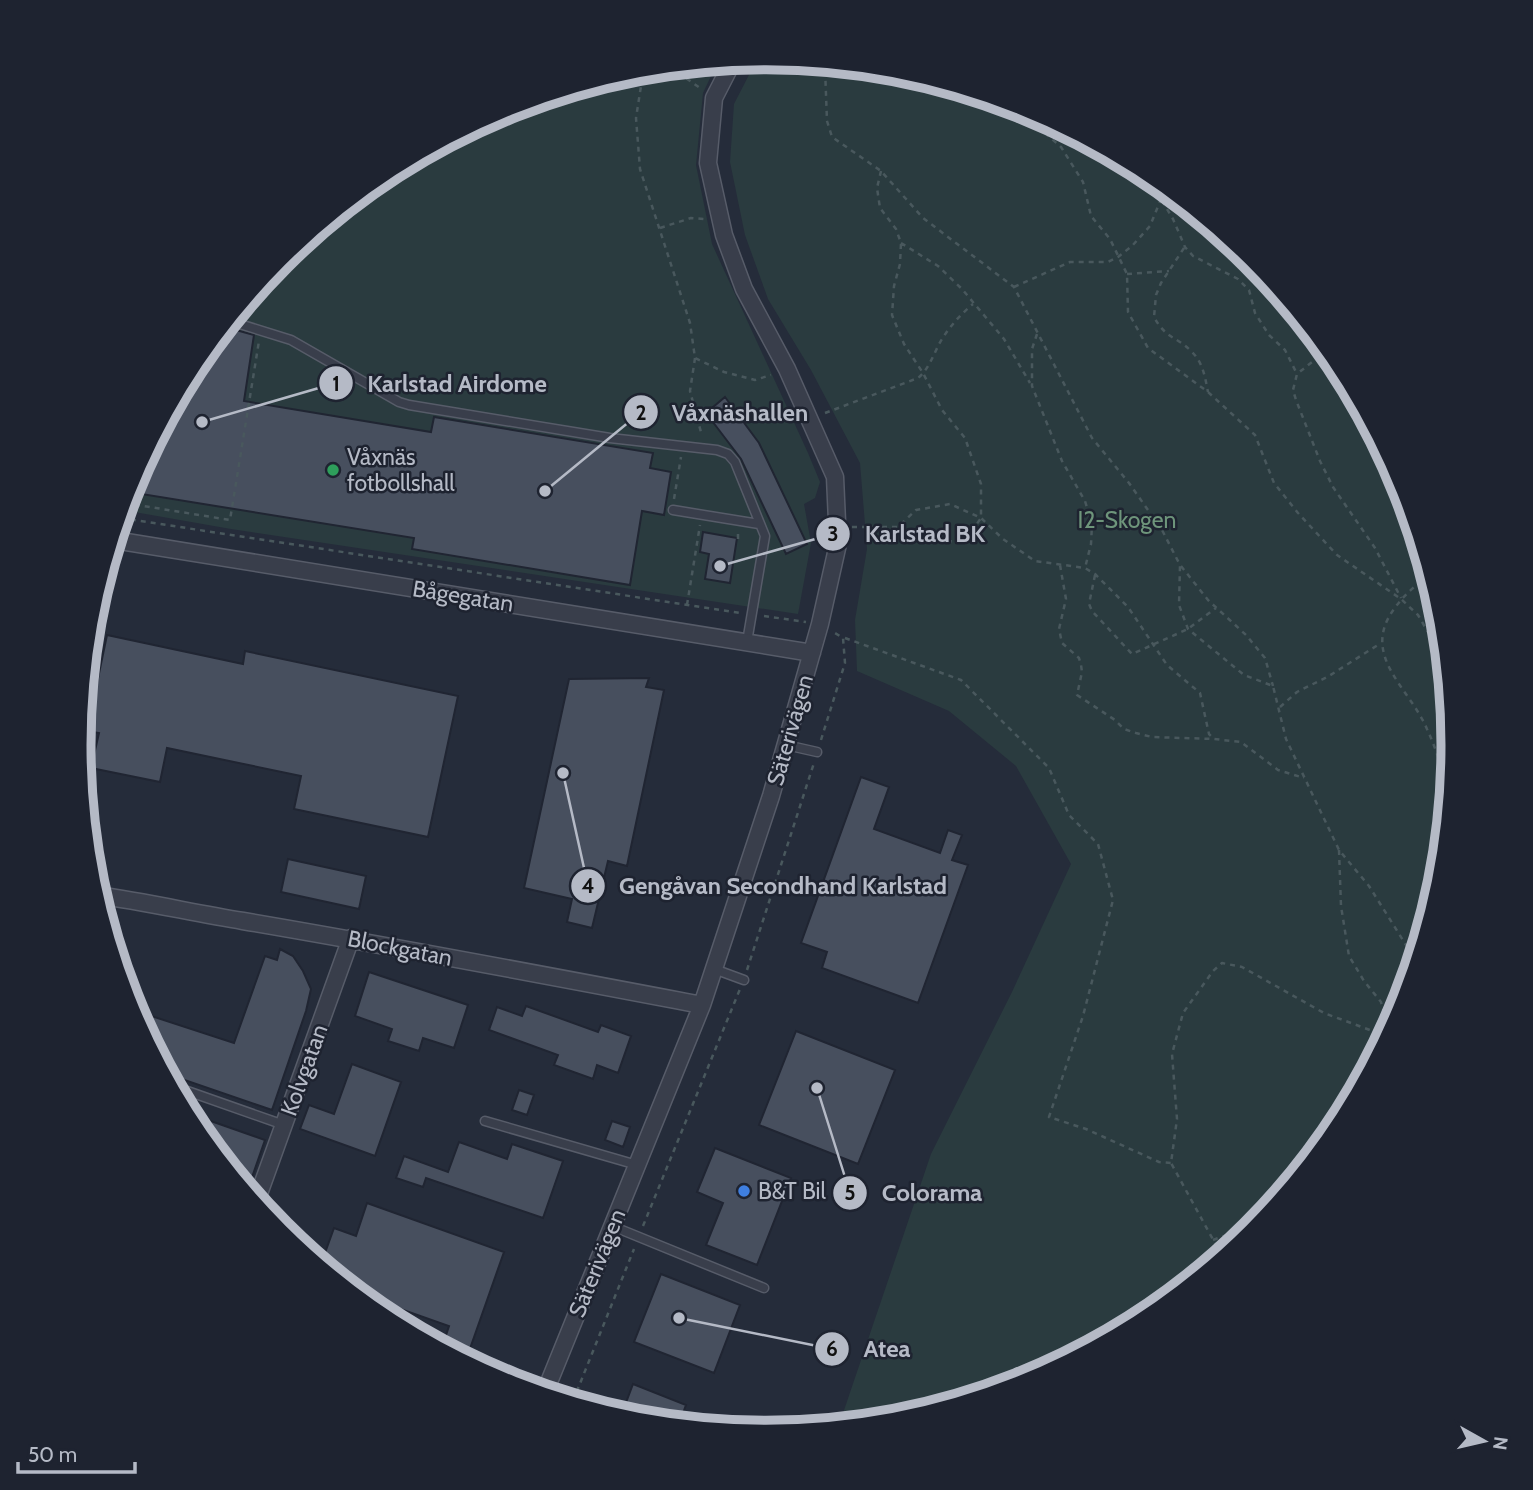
<svg xmlns="http://www.w3.org/2000/svg" width="1533" height="1490" font-family="Cabin,sans-serif">
  <style>
    .green { fill: #2a3b3f }
    .building { fill: #474f5e; stroke: #202532; stroke-width: 2 }
    .lines { fill: none; stroke-linecap: round; stroke-linejoin: round }
    .service-casing { stroke: #575c69; stroke-width: 11 }
    .minor-casing { stroke: #575c69; stroke-width: 19 }
    .path { stroke: #49585d; stroke-width: 2.5; stroke-dasharray: 5 5; stroke-linecap: butt }
    .service { stroke: #393e4b; stroke-width: 8 }
    .minor { stroke: #393e4b; stroke-width: 16 }
    .leisure-dot { fill: #2e9e5b; stroke: #1e2330; stroke-width: 2.5 }
    .shop-dot { fill: #3f7fe0; stroke: #1e2330; stroke-width: 2.5 }
    .labels { text-anchor: middle; stroke-width: 5; stroke-linejoin: round; paint-order: stroke }
    .poi-label { font-size: 23px; fill: #b5bac6; stroke: #1e2330; text-anchor: start }
    .park-label { font-size: 23px; fill: #6e957b; stroke: #1e2330 }
    .street-label { font-size: 23px; fill: #b5bac6; stroke: #1e2330 }
    .rim { fill: none; stroke: #b5bac6; stroke-width: 9 }
    .leader { fill: none; stroke: #b5bac6; stroke-width: 2.5 }
    .callout-dot { fill: #b5bac6; stroke: #1e2330; stroke-width: 2.5 }
    .mark-label { font-size: 21px; text-anchor: middle; font-weight: bold; fill: #111 }
    .callout-label { font-size: 24px; text-anchor: middle; font-weight: bold; fill: #b5bac6; stroke: #1e2330; stroke-width: 5; stroke-linejoin: round; paint-order: stroke }
  </style>
  <rect width="100%" height="100%" fill="#252c3a"/>
  <path class="green" d="M 765,58 L 901,71 L 1030,110 L 1149,174 L 1253,259 L 1338,364 L 1402,482 L 1441,611 L 1454,745 L 1440,879 L 1401,1008 L 1338,1127 L 1252,1231 L 1148,1317 L 1029,1380 L 900,1419 L 839,1425 L 931,1154 L 1012,992 L 1071,864 L 1016,766 L 949,711 L 857,671 L 855,620 L 867,549 L 860,463 L 811,370 L 768,299 L 745,235 L 730,162 L 734,104 L 751,71 Z
    M 717,63 L 703,93 L 696,165 L 712,244 L 808,453 L 820,482 L 815,498 L 804,504 L 811,543 L 798,614 L 231,529 L 123,510 L 132,482 L 195,363 L 281,259 L 385,173 L 504,110 L 633,71 Z"/>
  <path class="building" d="M 225,327 L 254,335 L 244,401 L 431,432 L 434,417 L 653,453 L 650,468 L 671,472 L 664,515 L 642,511 L 630,585 L 412,549 L 414,538 L 129,492 L 132,482 L 195,363 Z
    M 725,397 L 759,443 L 807,544 L 786,554 L 741,459 L 706,413 Z
    M 703,532 L 737,538 L 730,583 L 705,579 L 709,554 L 700,552 Z
    M 107,635 L 243,664 L 245,651 L 458,696 L 428,837 L 294,809 L 301,776 L 167,748 L 160,782 L 91,768 L 99,733 L 87,731 Z
    M 649,678 L 646,687 L 664,690 L 627,866 L 608,861 L 592,928 L 567,922 L 572,899 L 524,888 L 569,679 Z
    M 861,777 L 889,787 L 874,829 L 940,853 L 948,830 L 962,835 L 952,860 L 968,865 L 918,1003 L 822,968 L 827,952 L 801,943 Z
    M 288,859 L 366,876 L 359,909 L 281,892 Z
    M 280,949 L 293,956 L 303,971 L 311,989 L 306,1011 L 272,1110 L 167,1074 L 133,1010 L 234,1043 L 265,956 L 277,960 Z
    M 369,972 L 468,1005 L 454,1048 L 423,1038 L 419,1051 L 388,1041 L 392,1029 L 355,1016 Z
    M 526,1006 L 598,1032 L 601,1025 L 631,1036 L 618,1073 L 597,1065 L 593,1079 L 554,1065 L 558,1055 L 489,1030 L 497,1007 L 522,1016 Z
    M 796,1031 L 895,1070 L 858,1164 L 759,1125 Z
    M 352,1064 L 401,1082 L 375,1156 L 300,1129 L 309,1105 L 334,1114 Z
    M 519,1090 L 534,1095 L 527,1115 L 512,1110 Z
    M 188,1113 L 265,1140 L 250,1183 L 238,1179 L 195,1126 Z
    M 612,1121 L 630,1127 L 623,1147 L 605,1140 Z
    M 459,1142 L 507,1159 L 512,1144 L 563,1161 L 543,1218 L 426,1178 L 423,1187 L 396,1178 L 404,1156 L 448,1172 Z
    M 715,1148 L 791,1178 L 757,1265 L 706,1245 L 723,1203 L 697,1192 Z
    M 367,1203 L 504,1252 L 466,1360 L 442,1347 L 449,1326 L 395,1307 L 391,1320 L 321,1264 L 334,1228 L 356,1236 Z
    M 661,1274 L 740,1305 L 714,1373 L 634,1342 Z
    M 633,1384 L 686,1405 L 679,1424 L 632,1419 L 621,1416 Z"/>
  <g class="lines">
    <g class="service-casing">
      <path id="service" d="M 230,321 L 291,340 L 399,402 L 409,405 L 610,438 L 717,450 L 728,454 L 735,462 L 765,536 L 747,642
        M 673,510 L 759,524
        M 786,745 L 817,752
        M 714,969 L 744,980
        M 173,1086 L 284,1125
        M 485,1121 L 637,1165
        M 612,1226 L 764,1288"/>
    </g>
    <g class="minor-casing">
      <path id="minor" d="M 114,540 L 812,653
        M 92,621 L 100,585
        M 97,895 C 146,902 194,913 243,921 C 397,947 549,976 702,1005
        M 256,1202 L 351,938
        M 545,1392 L 702,1005 L 771,796 L 820,624 L 838,544 L 835,477 L 787,369 L 744,289 L 724,235 L 708,163 L 714,98 L 733,61"/>
    </g>
    <path class="path" d="M 820,63 L 825,68 L 827,121 L 832,137 L 881,171 L 923,218 L 1014,287 L 1092,438 L 1129,483 L 1162,530 L 1180,565 L 1179,605 L 1188,629 L 1244,675 L 1273,686 L 1286,739 L 1339,850 L 1369,886 L 1416,961
      M 670,67 L 700,88
      M 649,69 L 641,86 L 636,118 L 640,169 L 690,323 L 695,358 L 724,372 L 755,380 L 771,375
      M 987,97 L 992,102 L 1006,104 L 1023,114 L 1061,147 L 1083,182 L 1091,216 L 1110,239 L 1127,274 L 1128,312 L 1148,348 L 1208,392 L 1255,435 L 1274,483 L 1298,513 L 1337,555 L 1401,599 L 1418,615 L 1446,663
      M 881,171 L 877,188 L 880,208 L 896,229 L 901,243 L 900,264 L 894,286 L 892,315 L 904,344 L 923,373 L 942,410 L 965,438 L 981,484 L 981,518 L 964,542 L 932,540 L 899,527
      M 1158,181 L 1161,199 L 1173,219 L 1185,247 L 1193,256 L 1238,279 L 1249,290 L 1255,313 L 1269,335 L 1285,350 L 1297,374
      M 660,228 L 691,218 L 704,219
      M 901,243 L 938,266 L 962,289 L 1004,339 L 1030,383
      M 1184,248 L 1161,283 L 1156,295 L 1154,317 C 1166,339 1176,336 1191,351 C 1203,362 1205,377 1208,392
      M 1127,274 L 1169,271
      M 1014,287 L 1070,262 L 1108,262 L 1118,257 L 1132,246 L 1150,226 L 1161,199
      M 1037,334 L 1032,349 L 1032,386 L 1062,461 L 1085,501 L 1092,524 L 1091,544 L 1085,568
      M 1329,352 L 1312,362 L 1297,374 L 1293,390 L 1296,400 L 1320,461 L 1333,487 L 1375,548 L 1401,598
      M 695,358 L 690,391 L 702,436
      M 825,413 L 918,378 C 930,368 934,352 942,339 C 951,325 961,314 973,304
      M 674,499 L 681,457
      M 125,503 L 230,520 L 259,341
      M 121,518 L 740,613
      M 852,527 L 898,527 L 916,510 L 950,504 L 981,518 L 1003,539 L 1035,561 L 1085,568 L 1095,574 L 1128,607 L 1167,665 L 1200,693 L 1209,734 L 1214,739 L 1241,742 L 1278,770 L 1304,778
      M 738,539 L 738,531
      M 1060,565 L 1066,599 L 1059,629 L 1062,643 L 1079,658 L 1081,665 L 1082,672 L 1077,695 L 1115,720 L 1124,729 L 1136,733 L 1152,737 L 1214,739
      M 1181,566 L 1208,600 L 1246,635 L 1265,658 L 1273,686
      M 1095,575 L 1089,604 L 1092,611 L 1132,654 L 1188,629 L 1216,608
      M 1430,576 C 1416,584 1404,595 1394,609 C 1360,656 1409,687 1427,729 C 1436,748 1442,770 1449,790
      M 687,605 L 700,525
      M 764,616 L 806,622
      M 845,638 L 961,680 L 1049,768 L 1069,815 L 1098,844 L 1113,900 L 1083,1016 L 1049,1117 L 1086,1129 L 1159,1162 L 1171,1163
      M 1280,707 L 1297,692 L 1329,676 L 1381,643
      M 821,740 L 845,663 L 843,638 L 835,633
      M 1339,850 L 1341,906 L 1349,956 L 1364,981 L 1381,1002 L 1389,1031
      M 747,970 L 814,763
      M 1410,981 L 1412,956
      M 1394,1021 L 1396,1013 L 1402,1006
      M 1332,1134 C 1335,1115 1340,1105 1356,1093
      M 643,1226 L 740,989
      M 1213,1240 L 1259,1223
      M 1222,1256 L 1171,1163 L 1177,1119 L 1172,1054 L 1183,1013 L 1213,971 L 1222,963 L 1242,967 L 1324,1013 L 1386,1036
      M 573,1401 L 634,1249"/>
    <use href="#service" class="service"/>
    <use href="#minor" class="minor"/>
  </g>
  <circle class="leisure-dot" cx="333" cy="470" r="7"/>
  <circle class="shop-dot" cx="744" cy="1191" r="7"/>
  <g class="labels">
    <g class="poi-label">
      <text x="347" y="465">Våxnäs<tspan x="347" dy="26">fotbollshall</tspan></text>
      <text x="758" y="1199">B&amp;T Bil</text>
    </g>
    <g class="park-label">
      <text x="1127" y="528">I2-Skogen</text>
    </g>
    <g class="street-label">
      <text transform="translate(463 596) rotate(9)" y="8">Bågegatan</text>
      <text transform="translate(790 730) rotate(-74)" y="8">Säterivägen</text>
      <text transform="translate(400 948) rotate(11)" y="8">Blockgatan</text>
      <text transform="translate(304 1070) rotate(-70)" y="8">Kolvgatan</text>
      <text transform="translate(597 1263) rotate(-68)" y="8">Säterivägen</text>
    </g>
  </g>
  <path d="M0 0H1533V1490H0ZM91 745a675 675 0 1 1 1350 0a675 675 0 1 1-1350 0Z" fill="#1e2330" fill-rule="evenodd"/>
  <path class="rim" d="M91 745a675 675 0 1 1 1350 0a675 675 0 1 1-1350 0Z"/>
  <path class="leader" d="M202 422L336 383M545 491L641 412M720 566L833 534M563 773L588 886M817 1088L850 1193M679 1318L832 1349"/>
  <g class="callout-dot">
    <circle cx="202" cy="422" r="7"/>
    <circle cx="545" cy="491" r="7"/>
    <circle cx="720" cy="566" r="7"/>
    <circle cx="563" cy="773" r="7"/>
    <circle cx="817" cy="1088" r="7"/>
    <circle cx="679" cy="1318" r="7"/>
    <circle cx="336" cy="383" r="18"/>
    <circle cx="641" cy="412" r="18"/>
    <circle cx="833" cy="534" r="18"/>
    <circle cx="588" cy="886" r="18"/>
    <circle cx="850" cy="1193" r="18"/>
    <circle cx="832" cy="1349" r="18"/>
  </g>
  <g class="mark-label">
    <text x="336" y="391">1</text>
    <text x="641" y="420">2</text>
    <text x="833" y="541">3</text>
    <text x="588" y="893">4</text>
    <text x="850" y="1200">5</text>
    <text x="832" y="1356">6</text>
  </g>
  <g class="callout-label">
    <text x="457" y="392">Karlstad Airdome</text>
    <text x="740" y="421">Våxnäshallen</text>
    <text x="925" y="542">Karlstad BK</text>
    <text x="783" y="894">Gengåvan Secondhand Karlstad</text>
    <text x="932" y="1201">Colorama</text>
    <text x="887" y="1357">Atea</text>
  </g>
  <g transform="translate(1484 1441) rotate(98)" stroke="#1e2330" stroke-width="5" paint-order="stroke">
  <path d="M0-5L12 26L0 18L-12 26Z" fill="#b5bac6"/>
  <text y="-10" font-size="19" font-weight="bold" text-anchor="middle" fill="#b5bac6">N</text>
  </g>
  <path d="M18 1462v10h117v-10" fill="none" stroke="#b5bac6" stroke-width="3.5"/>
  <text x="28" y="1462" font-size="21" fill="#b5bac6" stroke="#1e2330" stroke-width="5" paint-order="stroke">50 m</text>
</svg>
